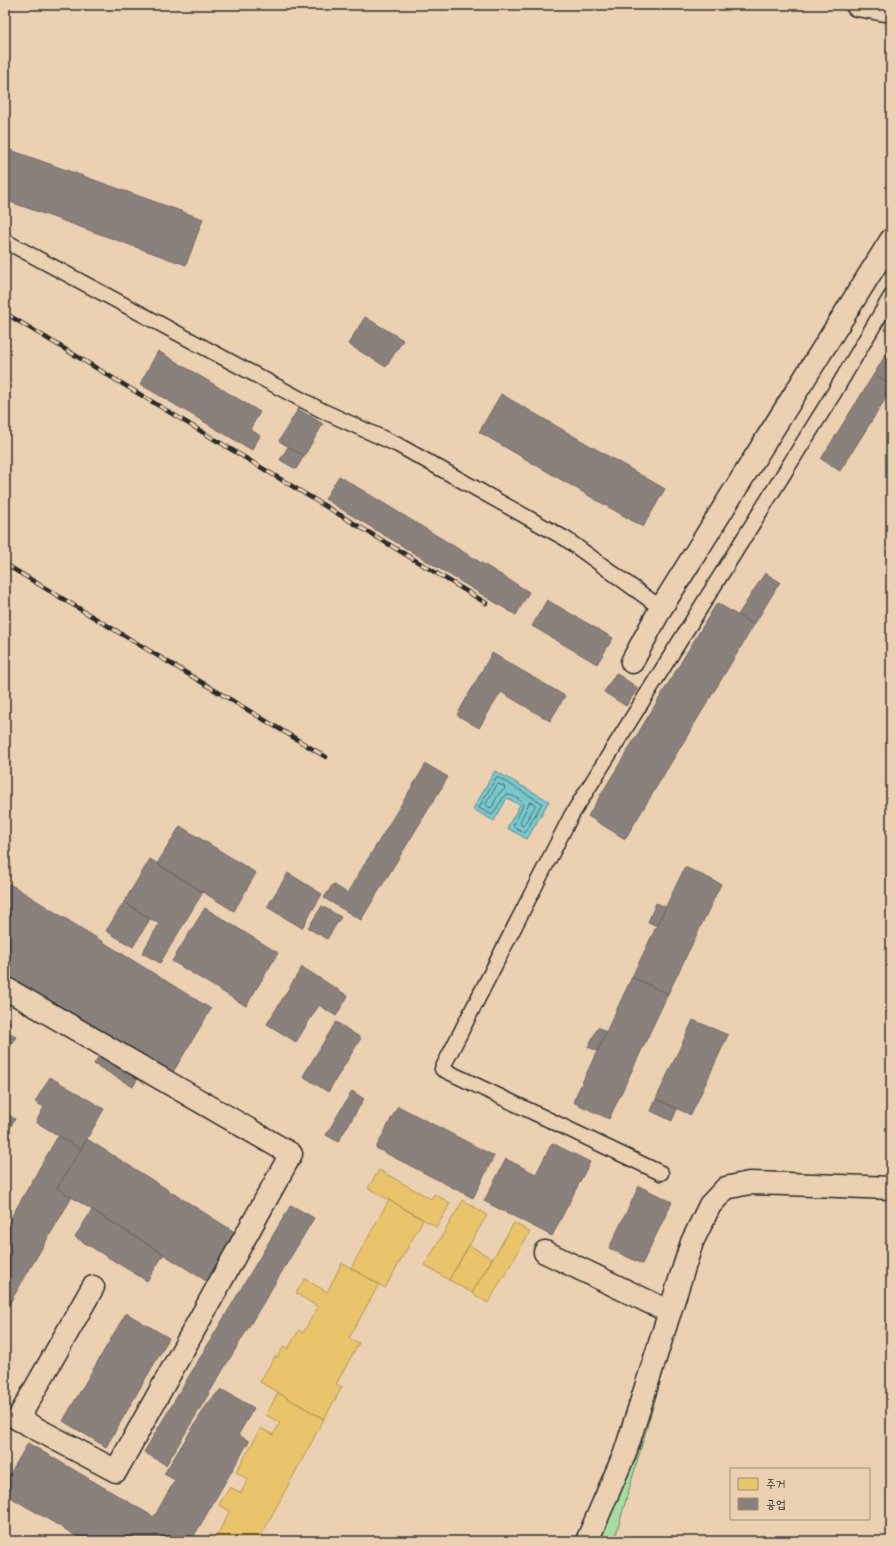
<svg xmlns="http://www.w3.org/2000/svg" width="896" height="1546" font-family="Itim,'Poor Story',sans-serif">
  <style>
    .green { fill: #a8dda0; stroke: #6a8466 }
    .water { fill: #78c9cf; stroke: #598a8d }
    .homes { fill: #e9c46a; stroke: #b09657 }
    .industry { fill: #8a817c; stroke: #6e6764 }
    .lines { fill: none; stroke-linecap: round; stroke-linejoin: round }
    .shore { stroke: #4a6a6d; stroke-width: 1 }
    .service-casing { stroke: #2b2b2b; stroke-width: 17 }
    .minor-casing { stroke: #2b2b2b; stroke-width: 25 }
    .service { stroke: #ebd1b2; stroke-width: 14 }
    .minor { stroke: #ebd1b2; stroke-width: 22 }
    .rail-casing { stroke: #2b2b2b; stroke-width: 4.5 }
    .rail { stroke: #ebd1b2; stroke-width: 3; stroke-dasharray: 9; stroke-linecap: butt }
  </style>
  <rect width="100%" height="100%" fill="#ebd1b2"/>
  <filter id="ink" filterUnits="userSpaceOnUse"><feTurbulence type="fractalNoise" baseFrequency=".025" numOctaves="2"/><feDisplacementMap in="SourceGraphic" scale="8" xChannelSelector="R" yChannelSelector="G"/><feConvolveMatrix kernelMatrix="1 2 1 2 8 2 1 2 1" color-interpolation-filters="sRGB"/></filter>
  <g filter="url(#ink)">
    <path class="green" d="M 700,1245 L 614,1541 L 597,1541 Z"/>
    <path class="water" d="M 495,771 L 549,801 L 527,839 L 507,828 L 520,805 L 507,798 L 494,821 L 473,809 Z"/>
    <path class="homes" d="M 379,1170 L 431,1199 L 434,1194 L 450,1203 L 437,1227 L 368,1188 Z
      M 389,1200 L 423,1220 L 385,1288 L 351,1268 Z
      M 463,1200 L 487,1215 L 449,1280 L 425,1265 Z
      M 514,1223 L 530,1232 L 488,1303 L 472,1293 Z
      M 469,1245 L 492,1259 L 472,1293 L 449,1280 Z
      M 342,1263 L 379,1284 L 349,1338 L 359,1343 L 336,1384 L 342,1387 L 324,1419 L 260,1382 L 275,1356 L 277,1358 L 284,1346 L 288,1349 L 299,1330 L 303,1333 L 318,1307 L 296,1293 L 305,1279 L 327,1292 Z
      M 278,1393 L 324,1419 L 258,1541 L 214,1541 L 230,1511 L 219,1505 L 230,1487 L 241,1493 L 248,1479 L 236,1472 L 261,1428 L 273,1435 L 280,1423 L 266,1415 Z"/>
    <path class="industry" d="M 5,148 L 203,219 L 186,265 L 5,200 Z
      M 365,317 L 403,340 L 386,367 L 348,344 Z
      M 891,346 L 891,385 L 874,374 Z
      M 158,351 L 260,412 L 250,429 L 260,436 L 252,450 L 140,384 Z
      M 874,374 L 891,385 L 891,390 L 840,471 L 821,459 Z
      M 501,394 L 665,489 L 643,527 L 479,432 Z
      M 298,409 L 323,424 L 304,456 L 279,441 Z
      M 288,447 L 304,456 L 296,469 L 280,460 Z
      M 339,476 L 529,592 L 516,615 L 325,499 Z
      M 765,573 L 780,582 L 754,625 L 738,615 Z
      M 547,600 L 613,638 L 597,664 L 532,626 Z
      M 717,603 L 754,625 L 625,839 L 588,816 Z
      M 492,653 L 565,696 L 550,721 L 501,692 L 479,728 L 457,715 Z
      M 616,673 L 638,688 L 626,706 L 604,692 Z
      M 426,764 L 448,777 L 361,920 L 324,898 L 333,884 L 347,893 Z
      M 180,826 L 256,873 L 234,911 L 157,864 Z
      M 150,859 L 203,892 L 160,963 L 142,953 L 159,924 L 124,902 Z
      M 685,867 L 721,884 L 668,994 L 632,977 Z
      M 288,873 L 322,894 L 302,928 L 267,907 Z
      M 5,881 L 211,1009 L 170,1077 L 5,975 Z
      M 124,902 L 150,919 L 133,947 L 106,931 Z
      M 656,903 L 666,907 L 657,926 L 648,922 Z
      M 322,906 L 341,917 L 327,939 L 308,928 Z
      M 205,908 L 278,953 L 246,1006 L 172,961 Z
      M 302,967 L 348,996 L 336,1016 L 319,1005 L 296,1042 L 267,1024 Z
      M 632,977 L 668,994 L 609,1119 L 573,1102 Z
      M 5,1019 L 10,1022 L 5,1031 Z
      M 693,1020 L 728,1035 L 691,1115 L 656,1099 Z
      M 336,1022 L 361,1038 L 328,1092 L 303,1076 Z
      M 598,1027 L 606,1032 L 598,1051 L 588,1047 Z
      M 6,1030 L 16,1037 L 5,1056 L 5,1031 Z
      M 104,1047 L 143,1069 L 133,1087 L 94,1064 Z
      M 50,1077 L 104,1109 L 81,1149 L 36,1122 L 44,1107 L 35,1102 Z
      M 352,1091 L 364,1099 L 338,1142 L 326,1135 Z
      M 656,1099 L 677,1109 L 672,1121 L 651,1111 Z
      M 398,1106 L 494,1156 L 473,1198 L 376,1148 Z
      M 5,1113 L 15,1119 L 5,1136 Z
      M 58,1136 L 81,1149 L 57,1188 L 72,1197 L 5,1311 L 5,1228 Z
      M 87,1139 L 238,1234 L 208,1282 L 57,1188 Z
      M 552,1143 L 590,1162 L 552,1236 L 484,1201 L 506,1159 L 536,1174 Z
      M 639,1186 L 672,1202 L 642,1264 L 609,1248 Z
      M 291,1205 L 314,1218 L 166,1465 L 144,1452 Z
      M 92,1210 L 164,1254 L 147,1281 L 75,1237 Z
      M 126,1313 L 169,1338 L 106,1447 L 63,1421 Z
      M 221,1389 L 254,1408 L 238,1435 L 249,1441 L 191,1541 L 85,1541 L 5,1494 L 5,1483 L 28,1443 L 154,1517 L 175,1480 L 164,1474 L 208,1403 Z"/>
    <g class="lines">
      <path class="shore" d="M 497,777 L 542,803 L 525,833 L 513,826 L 523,806 C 523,800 512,794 505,795 L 492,815 L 479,808 Z
        M 498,784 L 504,786 L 505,789 L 499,793 L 492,807 L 489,808 L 486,804 Z
        M 530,802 L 535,804 L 535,806 L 524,825 L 522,826 L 520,823 Z"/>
      <g class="service-casing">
        <path id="service" d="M 5,241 L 323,411 L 398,445 L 566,539 L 661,608
          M 661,1173 L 442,1069 L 571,816 L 834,393 L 891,296"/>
      </g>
      <g class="minor-casing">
        <path id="minor" d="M 857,5 L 891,11
          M 632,662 L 661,608 L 891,240
          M 5,988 L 291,1154 L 116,1471 L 18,1419 L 93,1287
          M 545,1252 L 670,1312
          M 587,1541 L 625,1453 L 692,1242 L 710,1205 L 726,1188 L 749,1183 L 787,1184 L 891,1188"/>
      </g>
      <use href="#service" class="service"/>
      <use href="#minor" class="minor"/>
      <g class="rail-casing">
        <path id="rail" d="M 5,313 L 486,603
          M 5,564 L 326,757"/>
      </g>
      <use href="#rail" class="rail"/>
    </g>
  </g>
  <rect width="896" height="1546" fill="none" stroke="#ebd1b2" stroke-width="20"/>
  <rect x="10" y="10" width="876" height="1526" fill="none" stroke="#2b2b2b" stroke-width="1.5" filter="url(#ink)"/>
  <rect x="730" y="1468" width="140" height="52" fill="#ebd1b2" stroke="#9e8f7c"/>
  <rect x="738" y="1478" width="20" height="12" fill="#e9c46a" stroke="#9e8f7c"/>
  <text x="766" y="1488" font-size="12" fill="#2b2b2b">주거</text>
  <rect x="738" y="1498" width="20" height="12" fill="#8a817c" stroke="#9e8f7c"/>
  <text x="766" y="1508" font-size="12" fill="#2b2b2b">공업</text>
</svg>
